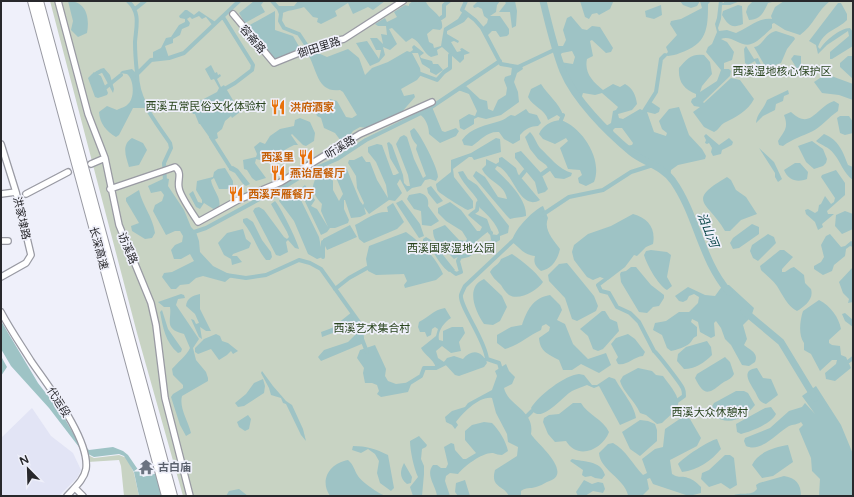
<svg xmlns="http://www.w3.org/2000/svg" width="854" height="497" font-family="'Varela Round','Noto Sans SC',sans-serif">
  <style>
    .built { fill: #e2e4f5 }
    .green { fill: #c8d3c3 }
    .water { fill: #9ec3c5 }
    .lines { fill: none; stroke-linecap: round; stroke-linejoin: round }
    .canal { stroke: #9ec3c5; stroke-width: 4 }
    .river { stroke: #9ec3c5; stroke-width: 7 }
    .minor-casing { stroke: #999aa3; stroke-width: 8 }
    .highway-casing { stroke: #999aa3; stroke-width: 10 }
    .minor { stroke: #fff; stroke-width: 5.5 }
    .highway { stroke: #fff; stroke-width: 8 }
    .labels { text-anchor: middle; stroke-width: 3.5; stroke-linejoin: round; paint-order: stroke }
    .street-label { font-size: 11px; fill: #28282c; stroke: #eff0fa }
    .park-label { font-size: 11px; fill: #29441d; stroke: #eff0fa }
    .food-label { font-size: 11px; font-weight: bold; fill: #c56008; stroke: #eff0fa; text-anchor: start }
    .worship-label { font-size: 11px; font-weight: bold; fill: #5b616d; stroke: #eff0fa; text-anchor: start }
    .water-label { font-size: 12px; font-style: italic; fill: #044144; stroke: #eff0fa }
  </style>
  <rect width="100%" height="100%" fill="#eff0fa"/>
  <path class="built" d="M 32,408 L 51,436 L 73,453 L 81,470 L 77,478 L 59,496 L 1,496 L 1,438 Z"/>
  <path class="green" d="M 50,1 L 853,1 L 853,496 L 183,496 L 137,333 Z
    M 86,454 L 94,458 L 119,455 L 127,458 L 134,473 L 139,496 L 124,496 L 121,466 L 119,460 L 88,462 Z"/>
  <path class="water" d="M 68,1 C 86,1 90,17 87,33 L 78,37 L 71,30 L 73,21 Z
    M 254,1 L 264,1 L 261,5 L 265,12 L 245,23 L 239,13 Z
    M 298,1 L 385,1 L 373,10 L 368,7 L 353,14 L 348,3 L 335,11 L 337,16 L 321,24 L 317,22 L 318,18 L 313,17 L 304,7 C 297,10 286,10 281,14 L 275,6 L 294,6 Z
    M 420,1 L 426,2 C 431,12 444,15 442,28 L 440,30 L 433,29 L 427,34 L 429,42 L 433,44 L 434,48 L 441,46 L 444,28 L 458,19 L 463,11 L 469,16 L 464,22 L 447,31 L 447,34 L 459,41 L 458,43 L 454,41 L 451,42 L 457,52 L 461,51 L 460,49 L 462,48 L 470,53 L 464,55 L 464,59 L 460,63 L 442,47 L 437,50 L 438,55 L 431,57 C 423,53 421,42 412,38 L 406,42 L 392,28 L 389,29 L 397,44 L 390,50 L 383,47 L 385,55 L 379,62 L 370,66 L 356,43 L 367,41 L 379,59 L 381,50 L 376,50 L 370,38 L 377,38 L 383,44 L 381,34 L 387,35 L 386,26 L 378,26 L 375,24 L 385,18 L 387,22 L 397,17 L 394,12 L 405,5 L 409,6 Z
    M 478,1 L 500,1 L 497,5 L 496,12 L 490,16 L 500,16 L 509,29 L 509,34 L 507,36 L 500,37 L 496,31 L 492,31 L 486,37 L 482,28 L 487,23 L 488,19 L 484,16 L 482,9 L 478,7 L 474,8 L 473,6 Z
    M 504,1 L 515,1 L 517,11 L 516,26 L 512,28 L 510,12 L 499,12 L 506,3 Z
    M 580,1 L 613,1 L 613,2 L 610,9 L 599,15 L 597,13 L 592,14 L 589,19 L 585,17 Z
    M 680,1 L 711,1 L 708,4 C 708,29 707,44 680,53 C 676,55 672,55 668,56 L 665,55 L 668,52 L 666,47 L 677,35 L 670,24 L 671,21 L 681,19 L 702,8 L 700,1 L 697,6 L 691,8 L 683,5 Z
    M 719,1 L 724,3 L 724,1 L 740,1 L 730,5 L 722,5 L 721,19 L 718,28 L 719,31 L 727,30 L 736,33 C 748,28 759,17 772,19 L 771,16 L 775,7 L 784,1 L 830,1 C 818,10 813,26 800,35 L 785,30 L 774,23 L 772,24 L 772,28 C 766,33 758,42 751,44 C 742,48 731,34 721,39 L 727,42 L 734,52 L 732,60 L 724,63 L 724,69 L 729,69 L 731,71 L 730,76 L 703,102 L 704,103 L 731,78 L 740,80 L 754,99 C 748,111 736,117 724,123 C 720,125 719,130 714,132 L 704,127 L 693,112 L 700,107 L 694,106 L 691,102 L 692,99 L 696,97 L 696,94 C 684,89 678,82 679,68 C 686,60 691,53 704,55 L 710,62 L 712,74 L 702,86 L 700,92 L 717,81 L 721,70 L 706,52 L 708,47 L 712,44 L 717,32 L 715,24 L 717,18 Z
    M 753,1 L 776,1 L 768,3 C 764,12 760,20 749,20 L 746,12 L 748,6 Z
    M 838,3 L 841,3 L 847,14 L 847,20 C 837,30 823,31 818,47 L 820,49 C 825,41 840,28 850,28 L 853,32 L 853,46 L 832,59 L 830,59 L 830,52 L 849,36 L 848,31 L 827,45 L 818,54 L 816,45 L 809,41 Z
    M 661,5 L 662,15 L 654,19 L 646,17 L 645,11 Z
    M 738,5 L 742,6 L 743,24 C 732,29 728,25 722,15 L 723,11 Z
    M 185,10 L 187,10 L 194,15 L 199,11 L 217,23 L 213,26 L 206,17 L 202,19 L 199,16 L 192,19 L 190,17 L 187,19 L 190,23 L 189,26 L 182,29 L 180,35 L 173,39 L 173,43 L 165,46 L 169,58 L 153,60 L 153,52 L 161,48 L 166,38 L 171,37 L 179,25 L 185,22 L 185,19 L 180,18 L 179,16 Z
    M 275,11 L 275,30 L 293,36 L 301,50 L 277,60 L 271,56 L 248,29 L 248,26 Z
    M 571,16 L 582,29 L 587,30 L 592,26 L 600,27 L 613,48 L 611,52 L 606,53 L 592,40 L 590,41 L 593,56 L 587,59 C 584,73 593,82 603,90 L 613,84 L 620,87 L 625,84 C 633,88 636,96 637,104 L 632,110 L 618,114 L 619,118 L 623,119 L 640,109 L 644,111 L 651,102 L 660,108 L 659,112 L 655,114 L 647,112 L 654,132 L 666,136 L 667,133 L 662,129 L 659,121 L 669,109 L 679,107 L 689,135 L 702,149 L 706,156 L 705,159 L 678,165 L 671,170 L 670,178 L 625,146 L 632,145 L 633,143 L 622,128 L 615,128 L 613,130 L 614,136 L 606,126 L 611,123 L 613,111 L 616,110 L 618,107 L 602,93 L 595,95 L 583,93 L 581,99 L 564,72 L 560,62 L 573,64 L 575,57 L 572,51 L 562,53 L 558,57 L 555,46 L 563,46 L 566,40 L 563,30 L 567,18 Z
    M 776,31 L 794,37 L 795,39 L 787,49 L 781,63 L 770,67 L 765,66 L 754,47 C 763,46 765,33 776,31 Z
    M 414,45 L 424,53 L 420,56 L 421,58 L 432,61 L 433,64 L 438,64 L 443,70 L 436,75 L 430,72 L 430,69 L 422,64 L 418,53 L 412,53 L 420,68 L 421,75 L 417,80 L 401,89 L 404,96 L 414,94 L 415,97 L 400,114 L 367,128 L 360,127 L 353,131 L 345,142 L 341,141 L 335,133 L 324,128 L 321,118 L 317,116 L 316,113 L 321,105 L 330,99 L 337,101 L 346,117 L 352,118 L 357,115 L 343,92 L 340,90 C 318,93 317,71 309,56 L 309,53 L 318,53 L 327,57 L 348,49 L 359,58 L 365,75 L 372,68 L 388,62 L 407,51 L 410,52 L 413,50 L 412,47 Z
    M 746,46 L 754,59 L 758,58 L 761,65 L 757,66 L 755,61 L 748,65 L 745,63 L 744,49 Z
    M 794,55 L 801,56 L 801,65 L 807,69 L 805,73 L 799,72 L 791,59 Z
    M 848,56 L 853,56 L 853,79 L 840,67 L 840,63 Z
    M 211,65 L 215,73 L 217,72 L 218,75 L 220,74 L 221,76 L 217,79 L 221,87 L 224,85 L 240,112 L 232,118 L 231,116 L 225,121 L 222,129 L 217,133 L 218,138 L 212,141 L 200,124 L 199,124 L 195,114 L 193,114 L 190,109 L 195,107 L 198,102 L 217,92 L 219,88 L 214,79 L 211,80 L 205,69 Z
    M 522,66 L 523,69 L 517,73 L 514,82 L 518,92 L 519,102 L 501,115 L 486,119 L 478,117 L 474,119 L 474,124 L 464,130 L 460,128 L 459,120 L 469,114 L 475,116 L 477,111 L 469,94 L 458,90 L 466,86 L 480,99 L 487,101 L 488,109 L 493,111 L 498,100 L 506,95 L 507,88 L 504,80 L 505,77 L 511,75 L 512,67 Z
    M 104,68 L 110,75 L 114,89 L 113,93 L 100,69 Z
    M 132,69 L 137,74 L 137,85 L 146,108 L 133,108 L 119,135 L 116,137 C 106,131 100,124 99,112 L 107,106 L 117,110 C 120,108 126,107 128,104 C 135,98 134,79 127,74 L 120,73 L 122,71 Z
    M 94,72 L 101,76 L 108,93 L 107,95 L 98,98 L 95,97 L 88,78 Z
    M 826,74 L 853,84 L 853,100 L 839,95 L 822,93 L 814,82 Z
    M 541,84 C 547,94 560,104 563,115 L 560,117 L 557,115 L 548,120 C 545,109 533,107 528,97 L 531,89 Z
    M 788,90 L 789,94 L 784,96 L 783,101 L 776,104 L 775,110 L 763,116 L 756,123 C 757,113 764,109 767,100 Z
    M 834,101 L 839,104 L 838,111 C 829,117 821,127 813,131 C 803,136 792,139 783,146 L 779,145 L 778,141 C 784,131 789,128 784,115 L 791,112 C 811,131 816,107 834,101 Z
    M 432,107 L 442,131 L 445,132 L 456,128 L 459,131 L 456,136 L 440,143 L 429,134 C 429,127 426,118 419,114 Z
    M 526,109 L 529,113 L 537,115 L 541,123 L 538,126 C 531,126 525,129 520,135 L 520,140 L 513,144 L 504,139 L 499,132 C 487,131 481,140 472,146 L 464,145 L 462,140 C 470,128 487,125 500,121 C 504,120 507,117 511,115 L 515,116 Z
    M 840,116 L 849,116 L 853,122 L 853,133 L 845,135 L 840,133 L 837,118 Z
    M 300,118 L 310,122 L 315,133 L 314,141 L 306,146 L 303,145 L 292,134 L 291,135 L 298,145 L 294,145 C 288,148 279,152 276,159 L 264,161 L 256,159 L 255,163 L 266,178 L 256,181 L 252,178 L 247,170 L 244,169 L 243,160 L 256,157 L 257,154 L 254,147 L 260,142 L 265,144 L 270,136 L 280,129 L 294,126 L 295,120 Z
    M 561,120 C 583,128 603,160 594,182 L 586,186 L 579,183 L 578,178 L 582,175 L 580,170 L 568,169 L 560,148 L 568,141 L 566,138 L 555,144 L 543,139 L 539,134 C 543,125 551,121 561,120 Z
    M 414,128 C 421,135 438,168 438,177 L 436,181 L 430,179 L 425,180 L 421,186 L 412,188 L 407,192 L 400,179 L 397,184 L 402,193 L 395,201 L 389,200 L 369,214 L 364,207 L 366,214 L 360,217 L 351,218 L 345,200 L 344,200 L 344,209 L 349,220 L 348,223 L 335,228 L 330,228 L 327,232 L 321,235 L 301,193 L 300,189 L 305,185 L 315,200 L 311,206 L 317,209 L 328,227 L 321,211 L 322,204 C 318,200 315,196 313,190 C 312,184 318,168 327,174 C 329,175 332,179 333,181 L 333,190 L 339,201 L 343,194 L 335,175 L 338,170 L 346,167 L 360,201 L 363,205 L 364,203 L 357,188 L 356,176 L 348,163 L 349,160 L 354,160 L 362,156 L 366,162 L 370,162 L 377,180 L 388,198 L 386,185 L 376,162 L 368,152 L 368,147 L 377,144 L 382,145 L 393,175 L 395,175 L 399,173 L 390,158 L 387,143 L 389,142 L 392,145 L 403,175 L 404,183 L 407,186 L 410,186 L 408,175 L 396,144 L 400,137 L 404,135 L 407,137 L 414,159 L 423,178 L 426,176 L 416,149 L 417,145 C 413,141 411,137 410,131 Z
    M 530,132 C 535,137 536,143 540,148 C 550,157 558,169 572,173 L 571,176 L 564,179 L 555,178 L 546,165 L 538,159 L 530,149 L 525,137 Z
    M 706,134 L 719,145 L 729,138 L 733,142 L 732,145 L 722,150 L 721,154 L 713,156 L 711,152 L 712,148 L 709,143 L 707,144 L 705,143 L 706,140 L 704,136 Z
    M 824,134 C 839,140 843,152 848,165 L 853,167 L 853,180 C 843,173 841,162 834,154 C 829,147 821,145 816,141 Z
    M 132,138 L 143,143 L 147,150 L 139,165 L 129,167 C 126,157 121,145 132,138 Z
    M 496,138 L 500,139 L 501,152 L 474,160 L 472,157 L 469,157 L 453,169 L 454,177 L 473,201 L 473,208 L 468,210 C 466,210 439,193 438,191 C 437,190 436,185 436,184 L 451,172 L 451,160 L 471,153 Z
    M 812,141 L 823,149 L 827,159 L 826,163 L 823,166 L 814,169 L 806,162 L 798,146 Z
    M 759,148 L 774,162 L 782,179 L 778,182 L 775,177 L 775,173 Z
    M 521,151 L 541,173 L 548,189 L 545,192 L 538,194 L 535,182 L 515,158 L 515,153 Z
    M 502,157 L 516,168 L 518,174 L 540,200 C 519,212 513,170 497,166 L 495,169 C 507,180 527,199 526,216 C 520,218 516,217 510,219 L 507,216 L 473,176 L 476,171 L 485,177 L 498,197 L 507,199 C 505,184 488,182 482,169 L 486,165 L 486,159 L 496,164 L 499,162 L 499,158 Z
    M 795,163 L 800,163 L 808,172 L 807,179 C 797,183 788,180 784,170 Z
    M 233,166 L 238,169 L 250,184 L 246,186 L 243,184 L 235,173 L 229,170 L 229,167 Z
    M 225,168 L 233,181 L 233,187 L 227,189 L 219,189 L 214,178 L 211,180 C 212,189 222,198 219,207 L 215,210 L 204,203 L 200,209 L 196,207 L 189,194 L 193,191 L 198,202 L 202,203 L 202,200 L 196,190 L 197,181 L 213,177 L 214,172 L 218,169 Z
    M 836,170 L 845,183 L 845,195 L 827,211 L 828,214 L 834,214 L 822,224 L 823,227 L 818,230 L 815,222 L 806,214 L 805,210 L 808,209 L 815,213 L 818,211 L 819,205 L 821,204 L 825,196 L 831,204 L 834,202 L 835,198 L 821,177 L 822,175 Z
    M 463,171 L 468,179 L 477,185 L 509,226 L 508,233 L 500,236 L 500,240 L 495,243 L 491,240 L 490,234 L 497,235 L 499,233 C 497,224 487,214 480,208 C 478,205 478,202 477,199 C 471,190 462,183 458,172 Z
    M 727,177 L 731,180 L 736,190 L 746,197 L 757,214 L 741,220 L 730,231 L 725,231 C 709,202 684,202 727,177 Z
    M 165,178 L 169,179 L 168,186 L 184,210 L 191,227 L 196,232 L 199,241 L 200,252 L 213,266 L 229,274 L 231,277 L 225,282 L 203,276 L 196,278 L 189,284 L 180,285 L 176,289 L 171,289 L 162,277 L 164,273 L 172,272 L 194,261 L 190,254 L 181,259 L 174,259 L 171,250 L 175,245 L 182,242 L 183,236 L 180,231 L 175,231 L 166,235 L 153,211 L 155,205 L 162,201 L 164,195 L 161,191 L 151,193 L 148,186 Z
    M 431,186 L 443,201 L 437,204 L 428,193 L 427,188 Z
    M 293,189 L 296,190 L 319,237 L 323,257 L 317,259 L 308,254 L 294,221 L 279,201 L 281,196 Z
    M 139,190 C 142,205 153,217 155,233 L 152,238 L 145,239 L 132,231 L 131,226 L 139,223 L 126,201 L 126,198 Z
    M 420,193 C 427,195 429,199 428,206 L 439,221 L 431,226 L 422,225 L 421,211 L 414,209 L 407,199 L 409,195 Z
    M 402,200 L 420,224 L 424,236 L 419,238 L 396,203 Z
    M 275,201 C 279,204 298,242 299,249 L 295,248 L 288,240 L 286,242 L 288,252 L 280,256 L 276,255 L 253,211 L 255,208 L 259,207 L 264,210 L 284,237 L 287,239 L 289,237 L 287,232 L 271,204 Z
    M 450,202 L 461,210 L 477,231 L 480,231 L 482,227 L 468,215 L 471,212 L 487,219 L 491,230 C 477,238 467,253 454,259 L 450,255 L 447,246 C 438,246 433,240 433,230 L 445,225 L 459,240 L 466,241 L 467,239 L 462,231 L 446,221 L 438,213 L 438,208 Z
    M 393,203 L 404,222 L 397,229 L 364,243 L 359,239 L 355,225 C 366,219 376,211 388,212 L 387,207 Z
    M 543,206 L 548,218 C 543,230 554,240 560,249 C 558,259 552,269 541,271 C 536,267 533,263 535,256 C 524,255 520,248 512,242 C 513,231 532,211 543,206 Z
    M 845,211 L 853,214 L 853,229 L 842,234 L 835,226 L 836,215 Z
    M 633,214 C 648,218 656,228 653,244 L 646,247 L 637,256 L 634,255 L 625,267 L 608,280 L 600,277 L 593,280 L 587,277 L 574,260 L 572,252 L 574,245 L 588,234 L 611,226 Z
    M 247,218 L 253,222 L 262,240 L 271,252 L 272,257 L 270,260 L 266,260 C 257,249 253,234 243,222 L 243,219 Z
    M 752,224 L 759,227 L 759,234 L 739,248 L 733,249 L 730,243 L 733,238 Z
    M 350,225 L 357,237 L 327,250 L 323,242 L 323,239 Z
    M 243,229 L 246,239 L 251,243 L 249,248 L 233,254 L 232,256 L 237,256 L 242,262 L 232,265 L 231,259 L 224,255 L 218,243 L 227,233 Z
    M 406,232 C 420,242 436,257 443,274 L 436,280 L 405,288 L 404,285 L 407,281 L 404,274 L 376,275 L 368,271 L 366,259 L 369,246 Z
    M 768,234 L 774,237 L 776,243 L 758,261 L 753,258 L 750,251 L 752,245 Z
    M 830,234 L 841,247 L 845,246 L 851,241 L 853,242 L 853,247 L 850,246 L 846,249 L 845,256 L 834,265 L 832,271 L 823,275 L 814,269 L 814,266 L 821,262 L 824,257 L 821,245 L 826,236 Z
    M 426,237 L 431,240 L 455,270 L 449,272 C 441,266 436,257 431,248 C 429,246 426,244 423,242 L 423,239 Z
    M 651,250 L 667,252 L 671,255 L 667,277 L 672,286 L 667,290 C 658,285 647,265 644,255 L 646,251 Z
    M 780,250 L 784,250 L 793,257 L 782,269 L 782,272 L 785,272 L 791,268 L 794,267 L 804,275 L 805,283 L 811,289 C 814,299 805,306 797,311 C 788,307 782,294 777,286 C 773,280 766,275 761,270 L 760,266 Z
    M 512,254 C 525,263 534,270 543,282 C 537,291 519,301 509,295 C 505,292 503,288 501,285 C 496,280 493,278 490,272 C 493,266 499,265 501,259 Z
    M 567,263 L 594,296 L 598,306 L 596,311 L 577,321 L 572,319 L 565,298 L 549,281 L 548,275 L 559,264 Z
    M 631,267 L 636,267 L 651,285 L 664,295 L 664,298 L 659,306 L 653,307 L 647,313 L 639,312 L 621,282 L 620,274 L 621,272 L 626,271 Z
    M 853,267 L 853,302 L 848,303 L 849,299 L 843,293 L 839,282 Z
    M 484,279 L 502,296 L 507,307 L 500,321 L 493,325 L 484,324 C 475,311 465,287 484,279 Z
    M 723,285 L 729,285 L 754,308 L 751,317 L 743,325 L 747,339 L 744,345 C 750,350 759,353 755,362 L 749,366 L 742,365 L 731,345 L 725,339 L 721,328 L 716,321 L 714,323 L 715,336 L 711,338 L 700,332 L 698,322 L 692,319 L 691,322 L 697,327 L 697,336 C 692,338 693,340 690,343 C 686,347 676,350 671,351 L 667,348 L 662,335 L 653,330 L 655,323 L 666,321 L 679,312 L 689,312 L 698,303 L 699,297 L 694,294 L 689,296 L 687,300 L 683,302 L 679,301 L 675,296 L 688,287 L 705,295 L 715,296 Z
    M 181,294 L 184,295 L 185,298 L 178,299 L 176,305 L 199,339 L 193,348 L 196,360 L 206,372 L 208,378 L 208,381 L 182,396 C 179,408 188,421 191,433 L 186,436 L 180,425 L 171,397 L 173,394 L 183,388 L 183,385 L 173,375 L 172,369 C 177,363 187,355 190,348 L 184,334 C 163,329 172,320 170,307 L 164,307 L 158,302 Z
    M 200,294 L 200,309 L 211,331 L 206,331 L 200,327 L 202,339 L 199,337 L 191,319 L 194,320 L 196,324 L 199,323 L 195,314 L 186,306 C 187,298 192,296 200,294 Z
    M 550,295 L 560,305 L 562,310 L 557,320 L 565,324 L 573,344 L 588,359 L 606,353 L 611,365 L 599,373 L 581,364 L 572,370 L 563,370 L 559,360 C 548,354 540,352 539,338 L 549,331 L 550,327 L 546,324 L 542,326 L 541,330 C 528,336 519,345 505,349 L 497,343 L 497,335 L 511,327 L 522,325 C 527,310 533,298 550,295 Z
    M 819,300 C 831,306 839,318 841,329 L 829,340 L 829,343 L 832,345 L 840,346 L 841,355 L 846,357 L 851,368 L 835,381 L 826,379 L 825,373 L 836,364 L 837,360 L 832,360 L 820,371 L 811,354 L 804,350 L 804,343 C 798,335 800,320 803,311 Z
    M 445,308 L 451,318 C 444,322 437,332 439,340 L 443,341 L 443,331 L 452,327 L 463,327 L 465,333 L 459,342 L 461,351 L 451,353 L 442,346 L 436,351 L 438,358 L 444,362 L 447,358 L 454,356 L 463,359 C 471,349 482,350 487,363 L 484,367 L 459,376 L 455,375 L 444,363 L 436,368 C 433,358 425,356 421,348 L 436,336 L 438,329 L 435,327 L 432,329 L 431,335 L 427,337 L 425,332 L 420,332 L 418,327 L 419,322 C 429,317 433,310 445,308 Z
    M 162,310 L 168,329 L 182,349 L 181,352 L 178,353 C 165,342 163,327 160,312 Z
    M 602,311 L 605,311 L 610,319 L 617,322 L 619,331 L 603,349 L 598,351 L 593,349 L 588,336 L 580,329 Z
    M 352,312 L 361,325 L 364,343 L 321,361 L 318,357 L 324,350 L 348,342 L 357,333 L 356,327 L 349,327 L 322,337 L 321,332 L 332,328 Z
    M 845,313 L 853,320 L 853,327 L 845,321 L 842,314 Z
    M 1,321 L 38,383 L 62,414 L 76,438 L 89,450 L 113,447 L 123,451 L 128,455 L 143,477 L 158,473 L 170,496 L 139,496 L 134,472 L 124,456 L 119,454 L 94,457 L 82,451 L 49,408 L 11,366 L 1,349 Z
    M 216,334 L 220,336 L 222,341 L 228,343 L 238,351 L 233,354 L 231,351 L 227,355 L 219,360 L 211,349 L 198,354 L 195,352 L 195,348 L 204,339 Z
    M 628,334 L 635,339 L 645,352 L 643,356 C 633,357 627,366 618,364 L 616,360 L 618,357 L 611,344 L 616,338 Z
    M 707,341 L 711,347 L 712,355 C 704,363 695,369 684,369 L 677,361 L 678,354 L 686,347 Z
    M 375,345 L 386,369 L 385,376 L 388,381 L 396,384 L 412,382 L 408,392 L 381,397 L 377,394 L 379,391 L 377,385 L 372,383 L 365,383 L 363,373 L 364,368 L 357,358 L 360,350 Z
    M 725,357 L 730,362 L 734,374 C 731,380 726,380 721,384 C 707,396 703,394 695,378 L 697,374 Z
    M 2,358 L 7,367 L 1,376 L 1,358 Z
    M 506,364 L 509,371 L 515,377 L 512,384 L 504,388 C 508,406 535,410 531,434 C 536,443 576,474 547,482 C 543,484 540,486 536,487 C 530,489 526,487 521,491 L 521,496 L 509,496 C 504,485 490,488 495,470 L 517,456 L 518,447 L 508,442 L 507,434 L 496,413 L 492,398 C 479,396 463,413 456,422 L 458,425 L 455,429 L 452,425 L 446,422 L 445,417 L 452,411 L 465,407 L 468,403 L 492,390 L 497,376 L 495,371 Z
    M 638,368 L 652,371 L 656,375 L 663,376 C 668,384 684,399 676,409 C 672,414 666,419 662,423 L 657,424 L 646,415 L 640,413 C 635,401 623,392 620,381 L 623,376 Z
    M 757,368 L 763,378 L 771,379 L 778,395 L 766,404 C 758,402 758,396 754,390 C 750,383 740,370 757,368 Z
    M 262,371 L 273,386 L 286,401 L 292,405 L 303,429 L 306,441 L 301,435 L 286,404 L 283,403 L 281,398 L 271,395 L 269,388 L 261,373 Z
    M 579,374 L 584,375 L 592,385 L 597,385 L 609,377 L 615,379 C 621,390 635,406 636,418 L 620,425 L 599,386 L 594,388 L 587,385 C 582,387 576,389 572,391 C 563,396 539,427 531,408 C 538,396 565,375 579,374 Z
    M 263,379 L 265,386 L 264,393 L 244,406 L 238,407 L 235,403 L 246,394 L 254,383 Z
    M 816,386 L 841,425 L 853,454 L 853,496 L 819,496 L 820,479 L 812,471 L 811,458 L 800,432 L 799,429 L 803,425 L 801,422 C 797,425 793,424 789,426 C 777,433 761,453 746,446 L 744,441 L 745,438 L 770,428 L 789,411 L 802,407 L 805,403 L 815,414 L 802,396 Z
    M 736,391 L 744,391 L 748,393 L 755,405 C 743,419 730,426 713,416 L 711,408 L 714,403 Z
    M 573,403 L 581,403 C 588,415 603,419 609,432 C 603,449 578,461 566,441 L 555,442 L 548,434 L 543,422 L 544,418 L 549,415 L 559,414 Z
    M 771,407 L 776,414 C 772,423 751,432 741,434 L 737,432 L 736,424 L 765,408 Z
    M 248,415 L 251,419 L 249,429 L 245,431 L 239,427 L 237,422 Z
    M 684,416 L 690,419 L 701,438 L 697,446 L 670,460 L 672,474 C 680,479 681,475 688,478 C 693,479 698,484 701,487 L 701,493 L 689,496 L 653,484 L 650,478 L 647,479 L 649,489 L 643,495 L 628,495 C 624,478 600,470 599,453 L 608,444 L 613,443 C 626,450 633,465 643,475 L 647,473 L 642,459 L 655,449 L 663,447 L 665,429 Z
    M 640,420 L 648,421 L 655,424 L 657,430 L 657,441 L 640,456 L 630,449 L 622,432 Z
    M 484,422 L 492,423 C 499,430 506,441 508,451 L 502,455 C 499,455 496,454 493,453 C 483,452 464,466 458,474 L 450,473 L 446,476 L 445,481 L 450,496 L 437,496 C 436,486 425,475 433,465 L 437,465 L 441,468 L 446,468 L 448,464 L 444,447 L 451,443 L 454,444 L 455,450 L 463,459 L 466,459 L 476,453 L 465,440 L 465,431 L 472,425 Z
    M 419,436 L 427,445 L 426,447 L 422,449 L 421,459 L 424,466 L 424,474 L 422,496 L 413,496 L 410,487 L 418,477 C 414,469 410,450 410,441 Z
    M 717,439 L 721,449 C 711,461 698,470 682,472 L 678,464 C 684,457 708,441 717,439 Z
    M 788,445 L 793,462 L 773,476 L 762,478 L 752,465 C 758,452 775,447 788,445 Z
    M 353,446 C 366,446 376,449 388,455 L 394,488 L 391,491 L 380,483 L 377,473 L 379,461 L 375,454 L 368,449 L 361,453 L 352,450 Z
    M 725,455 L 730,455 L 734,458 L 737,485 L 730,489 L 721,483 L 709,487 L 701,479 L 702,473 L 709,470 Z
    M 572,459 C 583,462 601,460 605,475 L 602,479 L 595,478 L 591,476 L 585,477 L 582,475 L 583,470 L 570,461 Z
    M 348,460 C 354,465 354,470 358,476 C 362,482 379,494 386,496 L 330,496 C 319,480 330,463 348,460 Z
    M 404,463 L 412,477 L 411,483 L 407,484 C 399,478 400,471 404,463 Z
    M 784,476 C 796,478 801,484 801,496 L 732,496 C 741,491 751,497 757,489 L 756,485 L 759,483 Z
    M 465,480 L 470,496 L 458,496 L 455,492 L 456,483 Z
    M 584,480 L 592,484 L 598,482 L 603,483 L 605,489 L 603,493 L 593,491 L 585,496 L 578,496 L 576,492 Z
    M 239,489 L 248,496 L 226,496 L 229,491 Z"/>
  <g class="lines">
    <path class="canal" d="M 128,1 C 141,13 136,27 135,42 C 135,51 136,64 137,73
      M 272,1 L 279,9 L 281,14 L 280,21 L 284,28 L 299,34 L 311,52
      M 466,1 L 462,10 L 475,20 L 482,28 L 501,64 L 518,67 L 556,49
      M 411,5 L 416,1
      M 135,9 L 145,1
      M 441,18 L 444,16 L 444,5 L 449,1
      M 97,73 L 101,71
      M 421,74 L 437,80 L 444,72 L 450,68 L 450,55
      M 105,88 L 121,75
      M 221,91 L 235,83 L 252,70 L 253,65 L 223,17
      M 644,111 L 656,92 L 661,59 L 665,55
      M 561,120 L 563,115
      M 211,137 L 230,167
      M 542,174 L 549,169
      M 521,176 L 525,171
      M 165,182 L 164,163 L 171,148 L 170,143 C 156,122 137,101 137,74 L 151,60 L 169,58 L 184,53 L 239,1
      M 473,213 L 477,210 L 478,203
      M 542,215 L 569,197 L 603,190 L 631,172 L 653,165
      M 490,232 L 491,233
      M 191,233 L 206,228 L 265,196 L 273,197 L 279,190 L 312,170 L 337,159 L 366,140 L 427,110 L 500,61
      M 323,257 L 323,242
      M 452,271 L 456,274 L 461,272 L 458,261 L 460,257 L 468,255 L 485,244 L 494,242
      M 226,275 L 246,278 L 266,275 L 299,260 L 310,263 L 321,269 L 361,325 L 362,339 L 367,352
      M 606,279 L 598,285 L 601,291 L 609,293 L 617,307 L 630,313 L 639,322 L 654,351 C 657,353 682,385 683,389 C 684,391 684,393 684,396 L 677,401
      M 335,289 L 349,278 L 367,268
      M 487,359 C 485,339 459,306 461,295 C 462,292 464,288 465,286 L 515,239
      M 481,361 L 487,359 L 499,363 L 501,370
      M 849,361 L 853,358
      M 408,384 L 421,376 L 424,368 L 436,368 L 446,363
      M 527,416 L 532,411"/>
    <path class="river" d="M 543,1 C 549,25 554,48 563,71 C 575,100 607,132 631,152 C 643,162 664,167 673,181 C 697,215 701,260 729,292
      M 744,311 L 781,342 L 815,398"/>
    <g class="minor-casing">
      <path id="minor" d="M 58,1 L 88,114 L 105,158 L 119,225 L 151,303 L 156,325 L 165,398 L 190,496
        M 233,14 L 274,63 L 321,44 L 344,39 L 403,1
        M 1,144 L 16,192 L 31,255 L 26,263 L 1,277
        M 91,164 L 105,158
        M 110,189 L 175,167 C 183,173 177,180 179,188 C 180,196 193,214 198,222 L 238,200 L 281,182 L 360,134 L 432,102
        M 1,194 L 16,192
        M 26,194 L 68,172
        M 1,241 L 8,241
        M 1,312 C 10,329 21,345 31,361 C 48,386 90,439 86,469 C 84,480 74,488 67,496
        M 75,488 L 83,496"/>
    </g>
    <g class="highway-casing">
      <path id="highway" d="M 32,1 L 166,496
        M 39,1 L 173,496"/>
    </g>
    <use href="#minor" class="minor"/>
    <use href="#highway" class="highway"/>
  </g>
  <defs>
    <g id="restaurant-bare" transform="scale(1.2)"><path d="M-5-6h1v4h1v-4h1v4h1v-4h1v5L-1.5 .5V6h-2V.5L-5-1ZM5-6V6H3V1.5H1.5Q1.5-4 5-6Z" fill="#e8710a" stroke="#eff0fa" stroke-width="2.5" paint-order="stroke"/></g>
    <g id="temple-bare" transform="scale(1.2)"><path d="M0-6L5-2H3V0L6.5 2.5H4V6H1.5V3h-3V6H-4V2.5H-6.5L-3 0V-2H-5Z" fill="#6b7280" stroke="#eff0fa" stroke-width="2.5" paint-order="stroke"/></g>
  </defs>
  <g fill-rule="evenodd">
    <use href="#restaurant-bare" x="278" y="107"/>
    <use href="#restaurant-bare" x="306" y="157"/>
    <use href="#restaurant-bare" x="278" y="173"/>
    <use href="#restaurant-bare" x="236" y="194"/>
    <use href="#temple-bare" x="146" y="467"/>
  </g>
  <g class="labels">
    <g class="street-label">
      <text transform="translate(253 39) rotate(49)" y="4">容斋路</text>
      <text transform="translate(319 47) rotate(-18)" y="4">御田里路</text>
      <text transform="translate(340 147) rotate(-31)" y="4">听溪路</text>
      <text transform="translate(22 218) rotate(77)" y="4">洪家埭路</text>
      <text transform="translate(99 248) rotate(75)" y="4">长深高速</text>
      <text transform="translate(128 248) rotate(67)" y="4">访溪路</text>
      <text transform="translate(59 402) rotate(58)" y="4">代运段</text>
    </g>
    <g class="park-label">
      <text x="782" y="75">西溪湿地核心保护区</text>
      <text x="206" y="110">西溪五常民俗文化体验村</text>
      <text x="451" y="252">西溪国家湿地公园</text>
      <text x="372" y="332">西溪艺术集合村</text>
      <text x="710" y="416">西溪大众休憩村</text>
    </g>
    <g class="food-label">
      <text x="290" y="111">洪府酒家</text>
      <text x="294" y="161" text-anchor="end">西溪里</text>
      <text x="290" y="177">燕诒居餐厅</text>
      <text x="248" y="198">西溪芦雁餐厅</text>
    </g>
    <g class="worship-label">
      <text x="158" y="471">古白庙</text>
    </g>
    <g class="water-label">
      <text transform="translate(708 230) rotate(68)" y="4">沿山河</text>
    </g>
  </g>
  <rect width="854" height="497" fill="none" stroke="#28282c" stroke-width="4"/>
  <g transform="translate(28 469) rotate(337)" stroke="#eff0fa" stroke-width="3" paint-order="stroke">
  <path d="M0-3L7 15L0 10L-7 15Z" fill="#28282c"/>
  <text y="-6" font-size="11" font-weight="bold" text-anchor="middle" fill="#28282c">N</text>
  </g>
</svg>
